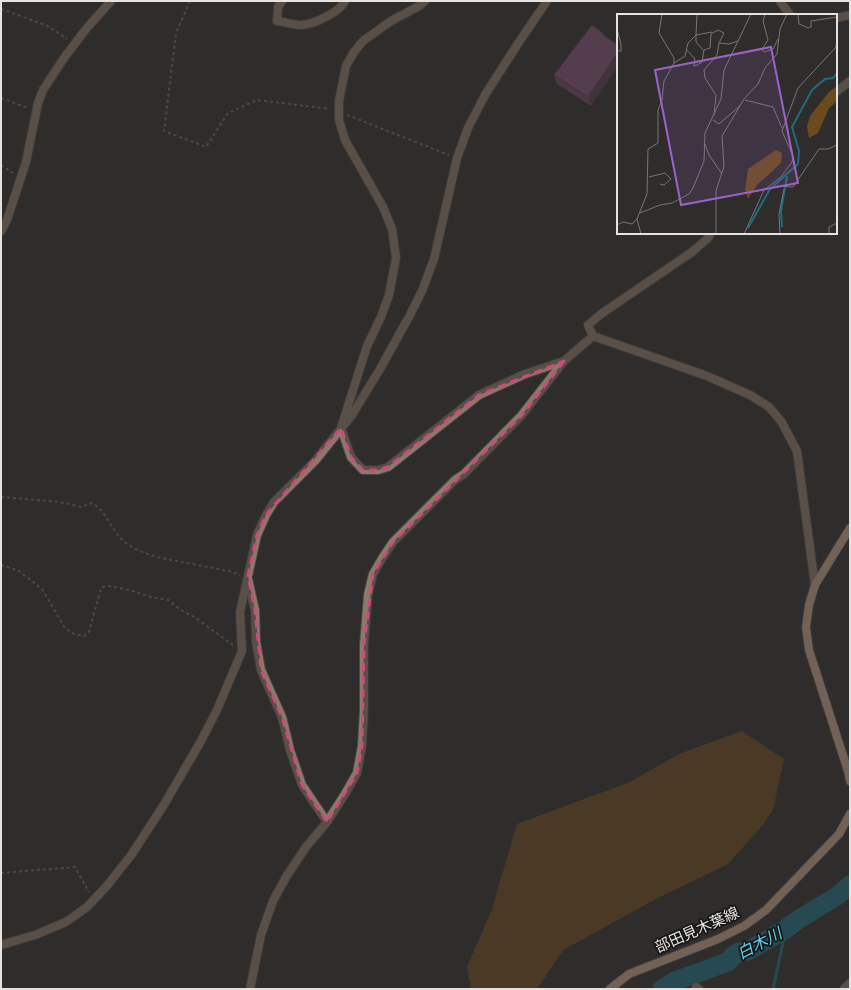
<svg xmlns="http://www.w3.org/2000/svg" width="851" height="990" font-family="Mulish,'Noto Sans JP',sans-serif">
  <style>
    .green { fill: #6b4b1e }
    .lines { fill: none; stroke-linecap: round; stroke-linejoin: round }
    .stream { stroke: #1d6c80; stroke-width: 3 }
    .river { stroke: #1d6c80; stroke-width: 19 }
    .minor-casing { stroke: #4c4a48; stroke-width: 10 }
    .secondary-casing { stroke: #4c4a48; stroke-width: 10 }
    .path { stroke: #6d6b6a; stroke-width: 2; stroke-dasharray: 3 3; stroke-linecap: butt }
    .minor { stroke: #8e7868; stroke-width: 8 }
    .secondary { stroke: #c4a188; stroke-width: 8 }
    .wall { fill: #6e4663 }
    .shaded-wall { fill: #5a3950 }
    .building { fill: #805173; stroke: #5a3950 }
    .marked { fill: none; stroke: #cb4b7d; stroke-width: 3; stroke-dasharray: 8 5; stroke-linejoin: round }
    .labels { text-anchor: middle; stroke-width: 3.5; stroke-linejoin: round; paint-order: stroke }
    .street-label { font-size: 15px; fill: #e5e3e2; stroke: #161614 }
    .water-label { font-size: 16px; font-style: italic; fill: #63d1f1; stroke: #161614 }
    .inset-river { fill: none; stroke: #1d6c80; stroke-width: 2 }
    .inset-road { fill: none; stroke: #787674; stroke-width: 1 }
    .view { fill: #9b63ca; fill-opacity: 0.15; stroke: #9b63ca; stroke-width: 2 }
    .inset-edge { fill: none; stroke: #e5e3e2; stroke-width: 2 }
  </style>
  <rect width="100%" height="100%" fill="#2f2d2b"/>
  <path class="green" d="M 742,731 L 784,759 L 773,810 L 762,826 L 728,864 L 654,900 L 563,950 L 537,989 L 471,989 L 467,967 L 492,909 L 517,824 L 630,782 L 679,754 Z"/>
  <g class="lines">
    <path class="stream" d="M 773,989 L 786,929"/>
    <path class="river" d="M 662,989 L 675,981 L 728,962 L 733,956 L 739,952 L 748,951 L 786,929 L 796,921 L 837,896 L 850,885"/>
    <g class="minor-casing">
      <path id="minor" d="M 282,1 L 278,7 L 277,21 C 285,22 294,25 302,25 C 314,24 340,12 345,1
        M 425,1 L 419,6 L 391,21 L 363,41 L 354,52 L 346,66 L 339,101 L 339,120 L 345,140 L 383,207 L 392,229 L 396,258 L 389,295 L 381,317 L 367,346 L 341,428 L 351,457 L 363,470 L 378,470 L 388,467 L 479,395 L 525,374 L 564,361
        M 780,1 L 790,15
        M 836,18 L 850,15
        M 836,92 L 850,81
        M 1,231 L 7,220 L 26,162 L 38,103 L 43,90 L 64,58 L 86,29 L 111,1
        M 711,233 L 707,239 L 692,252 L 601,314 L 588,325 L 593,336 L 707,376 L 750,395 L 769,407 L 781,421 L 797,451 L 815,585
        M 248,579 L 255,610 L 256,642 L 261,670 L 282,717 L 290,750 L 302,785 L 327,822
        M 1,945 L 35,935 L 66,922 L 87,907 L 106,887 L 132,854 L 165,803 L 201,741 L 217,710 L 242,651 L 240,612 L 257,535 L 266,515 L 274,502 L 315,461 L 352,415 L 380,369 L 410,315 L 422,291 L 434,259 L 457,158 L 468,128 L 485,95 L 519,42 L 547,1
        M 696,987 L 699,989
        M 250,989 L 261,935 L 273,901 L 286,877 L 306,847 L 327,822 L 345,794 L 357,773 L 362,746 L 364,711 L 364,645 L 368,595 L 373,574 L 383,557 L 393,542 L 455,480 L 464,474 L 521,416 L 564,361 L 593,336
        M 844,989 L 850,983"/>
    </g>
    <g class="secondary-casing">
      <path id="secondary" d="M 850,528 L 815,585 L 809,605 L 806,627 L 809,650 L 848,771 L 850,781
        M 610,989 L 629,974 L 718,939 L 744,926 L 766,910 L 839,834 L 850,814"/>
    </g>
    <path class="path" d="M 190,1 L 176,33 L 164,131 L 206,147 L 228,113 L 257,100 L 330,109
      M 1,9 L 48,26 L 67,39
      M 1,98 L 28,108
      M 347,115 L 449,155
      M 1,165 L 13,173
      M 1,497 L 60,502 L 81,507 L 92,503 C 108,512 111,532 126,543 C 144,556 166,559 187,563 C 203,566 218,569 233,572 L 240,575
      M 1,565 L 19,571 L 42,589 L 65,628 L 74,634 L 84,636 L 89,632 L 100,592 L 102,587 L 109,586 L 129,590 L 151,597 L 168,600 L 181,610 L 196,618 L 233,645
      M 1,873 L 75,867 L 89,892"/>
    <use href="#minor" class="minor"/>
    <use href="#secondary" class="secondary"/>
  </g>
  <path class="wall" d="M 604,34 L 605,36 L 591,106 L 557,84 L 554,75 Z"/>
  <path class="shaded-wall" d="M 618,52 L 618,66 L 591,106 L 588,97 Z"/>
  <path class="building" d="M 592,25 L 604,34 L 603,35 L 618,45 L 618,52 L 588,97 L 554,75 Z"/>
  <path d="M0 0H851V990H0ZM 564,361 L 521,416 L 393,542 L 373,574 L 364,645 L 362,746 L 357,773 L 327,822 L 302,785 L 282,717 L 261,670 L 255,610 L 248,576 L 257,535 L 266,515 L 341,428 L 351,457 L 363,470 L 378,470 L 388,467 L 479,395 Z" fill="#2f2d2b" fill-opacity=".55" fill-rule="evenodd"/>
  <path class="marked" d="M 564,361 L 521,416 L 393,542 L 373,574 L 364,645 L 362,746 L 357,773 L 327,822 L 302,785 L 282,717 L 261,670 L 255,610 L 248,576 L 257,535 L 266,515 L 341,428 L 351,457 L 363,470 L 378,470 L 388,467 L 479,395 Z"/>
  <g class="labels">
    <g class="street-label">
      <text transform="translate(697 930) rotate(-24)" y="5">部田見木葉線</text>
    </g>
    <g class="water-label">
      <text transform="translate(759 943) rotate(-28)" y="6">白木川</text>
    </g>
  </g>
  <g transform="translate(617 14)">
    <rect width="220" height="220" fill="#2f2d2b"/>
    <path d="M 220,72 L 220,87 L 212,94 L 201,119 L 192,124 L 190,112 L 193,102 L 212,78 ZM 159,136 L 165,139 L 164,149 L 140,171 L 131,185 L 128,176 L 131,155 Z" fill="#6b4b1e"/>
    <path class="inset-river" d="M 165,213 L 164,197 L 170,162M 131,214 L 153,175 L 181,150 L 182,137 L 175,113 L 195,76 L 208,65 L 216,64 L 220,59"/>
    <path class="inset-road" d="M 45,0 L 42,19 L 57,44 L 57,49M 148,0 L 146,7 L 151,26 L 145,35 L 147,38 L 156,35 L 161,25M 181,0 L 182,10 L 191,14 L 194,13 L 194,7 L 220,3M 0,15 L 4,30 L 4,37 L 0,37M 102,29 L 112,30 L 121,27M 219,34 L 220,22M 69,35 L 78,45 L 77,52 L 80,51 L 85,48 L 87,36 L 93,34 L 94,20 L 101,16 L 107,19 L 102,29 L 100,41 L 87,56 L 88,64 L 99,81 L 97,101M 87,37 L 79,28 L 79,21 L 95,18M 128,86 L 156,93 L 165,114M 96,106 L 102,110 L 124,91M 88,130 L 92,141 L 105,160M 32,163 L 48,159 L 54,165 L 47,171 L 43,170M 160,172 L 176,173 L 202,135 L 211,135 L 220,131M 23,199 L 43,191 L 55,189 L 72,180 L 76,174 L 87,147 L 88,119 L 104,85 L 107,56 L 134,0M 0,211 L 6,208 L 15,210 L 20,205M 24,220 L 20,205 L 30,180 L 31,135 L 41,129 L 41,96 L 45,86 L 47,67 L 57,49 L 68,42 L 71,29 L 79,21 L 80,0M 99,220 L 99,177 L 107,152 L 105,122 L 127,85 L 141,70 L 148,54 L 160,40 L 163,15 L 170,0M 127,220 L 147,176 L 164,163 L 175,148 L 176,142 L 165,117 L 181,74 L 220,32M 163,220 L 162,200 L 167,175M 212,220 L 212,213 L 220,209"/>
    <path class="view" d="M 154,33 L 181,169 L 64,191 L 38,56 Z"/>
    <rect width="220" height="220" class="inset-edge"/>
  </g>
  <rect width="851" height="990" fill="none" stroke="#e5e3e2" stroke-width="4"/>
</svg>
